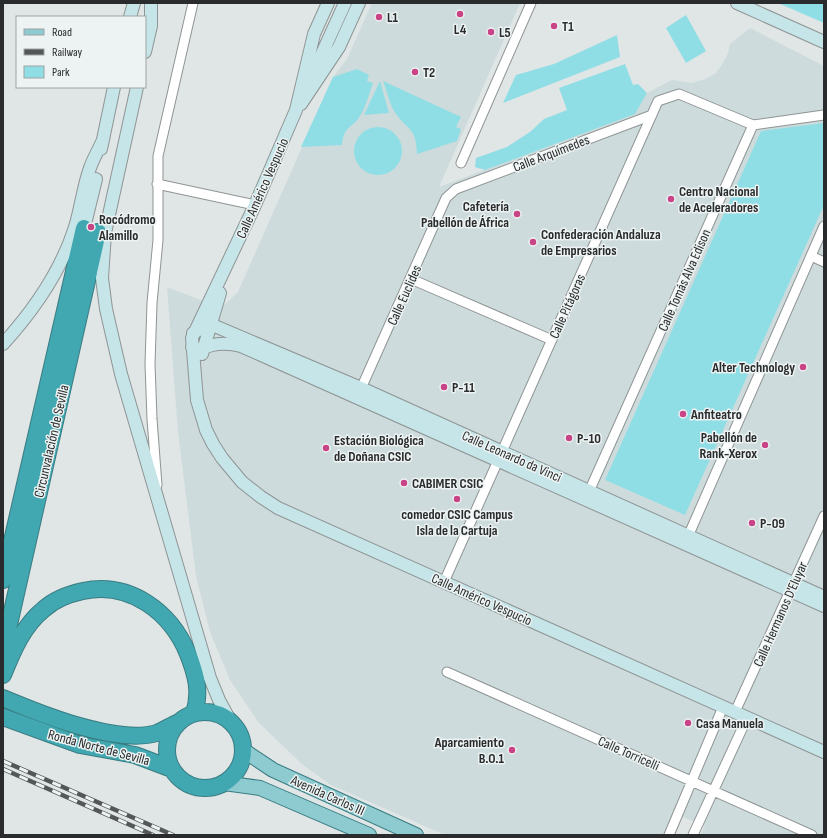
<svg xmlns="http://www.w3.org/2000/svg" width="827" height="838" font-family="'Sofia Sans Condensed',sans-serif">
  <style>
    .built { fill: #cddbdc }
    .green { fill: #90dee5 }
    .lines { fill: none; stroke-linecap: round; stroke-linejoin: round }
    .street-casing { stroke: #8f9494; stroke-width: 11 }
    .secondary-casing { stroke: #8f9494; stroke-width: 14 }
    .primary-casing { stroke: #397c82; stroke-width: 16 }
    .highway-casing { stroke: #397c82; stroke-width: 18 }
    .street { stroke: #fff; stroke-width: 9 }
    .secondary { stroke: #c6e5e8; stroke-width: 12 }
    .primary { stroke: #8dcbd0; stroke-width: 14 }
    .highway { stroke: #41a8b1; stroke-width: 16 }
    .rail-casing { stroke: #545758; stroke-width: 4.5 }
    .rail { stroke: #edf3f3; stroke-width: 3; stroke-dasharray: 9; stroke-linecap: butt }
    .poi-dot { fill: #c94486; stroke: #edf3f3; stroke-width: 1.5 }
    .labels { text-anchor: middle; stroke-width: 3; stroke-linejoin: round; paint-order: stroke }
    .poi-label { font-size: 14px; font-weight: bold; fill: #292b2c; stroke: #edf3f3; text-anchor: start }
    .street-label { font-size: 14px; fill: #292b2c; stroke: #edf3f3 }
  </style>
  <rect width="100%" height="100%" fill="#e0e5e6"/>
  <path class="built" d="M 372,3 L 520,3 L 439,187 L 635,114 L 647,93 L 672,80 L 692,83 L 705,79 L 716,73 L 723,63 L 728,53 L 730,44 L 750,28 L 824,66 L 824,835 L 701,835 L 705,826 L 673,813 L 663,835 L 445,835 L 331,785 L 303,765 L 259,723 L 230,680 L 210,632 L 196,576 L 178,432 L 167,287 L 221,308 L 238,292 L 333,77 L 347,59 Z"/>
  <path class="green" d="M 778,3 L 824,3 L 824,23 Z
    M 686,15 L 706,51 L 686,63 L 666,28 Z
    M 617,35 L 620,57 L 503,103 L 516,75 L 554,64 Z
    M 625,64 L 633,85 L 638,84 L 647,93 L 635,114 L 485,170 L 475,167 L 476,158 L 507,147 L 530,132 L 544,119 L 567,110 L 559,88 Z
    M 357,69 L 369,75 L 367,81 L 373,83 C 369,94 366,107 360,116 C 352,129 344,125 342,145 L 301,147 L 333,77 Z
    M 380,81 L 389,113 L 364,115 Z
    M 383,81 L 461,117 L 456,127 L 461,129 L 457,141 L 417,154 C 416,127 409,132 396,114 C 390,106 387,91 383,81 Z
    M 824,123 L 824,205 L 685,515 L 605,480 L 761,131 Z
    M354 151a24 24 0 1 1 48 0a24 24 0 1 1-48 0Z"/>
  <g class="lines">
    <g class="street-casing">
      <path id="street" d="M 753,125 L 824,115
        M 461,163 L 531,3
        M 157,184 L 255,205
        M 811,256 L 824,262
        M 411,279 L 552,340
        M 359,393 L 446,198 L 456,189 L 652,115
        M 157,485 L 152,419 L 150,364 L 152,303 L 158,240 L 158,156 L 193,3
        M 587,496 L 753,125
        M 686,541 L 824,226
        M 444,582 L 658,101 L 679,94 L 753,125
        M 447,672 L 812,835
        M 735,712 L 824,516
        M 669,835 L 723,707
        M 693,835 L 747,718"/>
    </g>
    <g class="secondary-casing">
      <path id="secondary" d="M 328,3 L 314,34 L 296,110 L 255,205 L 192,338 L 197,400 L 206,430 L 213,444 L 222,458 L 242,482 L 261,497 L 278,508 L 824,752
        M 737,3 L 824,42
        M 130,17 L 134,3
        M 145,52 L 151,26 L 151,3
        M 310,80 L 345,3
        M 137,87 L 105,233 L 102,278 L 106,309 L 121,374 L 210,678 L 219,700 L 231,722
        M 301,104 L 339,47 L 359,3
        M 101,149 L 114,87
        M 84,228 L 96,179
        M 193,333 L 210,324 L 361,388 L 824,597
        M 3,344 C 34,310 61,271 75,227 C 81,208 83,187 90,168 C 93,159 98,151 102,142
        M 192,347 L 199,350 C 212,343 226,342 241,346 L 824,606
        M 202,354 L 220,293"/>
    </g>
    <g class="primary-casing">
      <path id="primary" d="M 243,750 L 273,770 L 416,835
        M 224,783 L 260,788 L 369,835"/>
    </g>
    <g class="highway-casing">
      <path id="highway" d="M 3,580 L 84,228
        M 3,651 L 98,232
        M 3,675 C 13,650 23,626 44,609 C 55,599 69,594 83,591 C 130,581 171,612 188,654 C 196,674 201,692 194,713
        M 3,698 C 41,714 117,745 157,733 C 164,730 172,725 179,722
        M167 750a38 38 0 1 1 76 0a38 38 0 1 1-76 0Z
        M 3,717 L 80,745 L 135,755 L 172,769"/>
    </g>
    <use href="#street" class="street"/>
    <use href="#secondary" class="secondary"/>
    <use href="#primary" class="primary"/>
    <use href="#highway" class="highway"/>
    <g class="rail-casing">
      <path id="rail" d="M 3,761 L 173,835
        M 3,769 L 153,835"/>
    </g>
    <use href="#rail" class="rail"/>
  </g>
  <g class="poi-dot">
    <circle cx="460" cy="14" r="4"/>
    <circle cx="379" cy="17" r="4"/>
    <circle cx="554" cy="26" r="4"/>
    <circle cx="491" cy="32" r="4"/>
    <circle cx="415" cy="72" r="4"/>
    <circle cx="671" cy="199" r="4"/>
    <circle cx="517" cy="214" r="4"/>
    <circle cx="91" cy="227" r="4"/>
    <circle cx="533" cy="242" r="4"/>
    <circle cx="803" cy="367" r="4"/>
    <circle cx="444" cy="387" r="4"/>
    <circle cx="683" cy="414" r="4"/>
    <circle cx="569" cy="438" r="4"/>
    <circle cx="765" cy="445" r="4"/>
    <circle cx="326" cy="448" r="4"/>
    <circle cx="404" cy="483" r="4"/>
    <circle cx="457" cy="499" r="4"/>
    <circle cx="752" cy="523" r="4"/>
    <circle cx="688" cy="723" r="4"/>
    <circle cx="512" cy="750" r="4"/>
  </g>
  <g class="labels">
    <g class="poi-label">
      <text x="387" y="22">L1</text>
      <text x="562" y="31">T1</text>
      <text x="460" y="34" text-anchor="middle">L4</text>
      <text x="499" y="37">L5</text>
      <text x="423" y="77">T2</text>
      <text x="679" y="196">Centro Nacional<tspan x="679" dy="16">de Aceleradores</tspan></text>
      <text x="509" y="211" text-anchor="end">Cafetería<tspan x="509" dy="16">Pabellón de África</tspan></text>
      <text x="99" y="224">Rocódromo<tspan x="99" dy="16">Alamillo</tspan></text>
      <text x="541" y="239">Confederación Andaluza<tspan x="541" dy="16">de Empresarios</tspan></text>
      <text x="795" y="372" text-anchor="end">Alter Technology</text>
      <text x="452" y="392">P-11</text>
      <text x="691" y="419">Anfiteatro</text>
      <text x="757" y="442" text-anchor="end">Pabellón de<tspan x="757" dy="16">Rank-Xerox</tspan></text>
      <text x="577" y="443">P-10</text>
      <text x="334" y="445">Estación Biológica<tspan x="334" dy="16">de Doñana CSIC</tspan></text>
      <text x="412" y="488">CABIMER CSIC</text>
      <text x="457" y="519" text-anchor="middle">comedor CSIC Campus<tspan x="457" dy="16">Isla de la Cartuja</tspan></text>
      <text x="760" y="528">P-09</text>
      <text x="696" y="728">Casa Manuela</text>
      <text x="504" y="747" text-anchor="end">Aparcamiento<tspan x="504" dy="16">B.O.1</tspan></text>
    </g>
    <g class="street-label">
      <text transform="translate(551 153) rotate(-21)" y="5">Calle Arquímedes</text>
      <text transform="translate(262 188) rotate(-66)" y="5">Calle Américo Vespucio</text>
      <text transform="translate(684 280) rotate(-66)" y="5">Calle Tomás Alva Edison</text>
      <text transform="translate(404 295) rotate(-66)" y="5">Calle Euclides</text>
      <text transform="translate(567 306) rotate(-66)" y="5">Calle Pitágoras</text>
      <text transform="translate(51 441) rotate(-77)" y="5">Circunvalación de Sevilla</text>
      <text transform="translate(512 456) rotate(24)" y="5">Calle Leonardo da Vinci</text>
      <text transform="translate(482 599) rotate(24)" y="5">Calle Américo Vespucio</text>
      <text transform="translate(780 614) rotate(-66)" y="5">Calle Hermanos D'Eluyar</text>
      <text transform="translate(99 747) rotate(15)" y="5">Ronda Norte de Sevilla</text>
      <text transform="translate(629 753) rotate(24)" y="5">Calle Torricelli</text>
      <text transform="translate(328 795) rotate(24)" y="5">Avenida Carlos III</text>
    </g>
  </g>
  <rect width="827" height="838" fill="none" stroke="#292b2c" stroke-width="8"/>
  <rect x="16" y="16" width="130" height="72" fill="#edf3f3" stroke="#9fa3a3"/>
  <rect x="24" y="29" width="20" height="6" fill="#8dcbd0" stroke="#9fa3a3"/>
  <text x="52" y="36" font-size="12" fill="#292b2c">Road</text>
  <rect x="24" y="49" width="20" height="6" fill="#545758" stroke="#9fa3a3"/>
  <text x="52" y="56" font-size="12" fill="#292b2c">Railway</text>
  <rect x="24" y="66" width="20" height="12" fill="#90dee5" stroke="#9fa3a3"/>
  <text x="52" y="76" font-size="12" fill="#292b2c">Park</text>
</svg>
